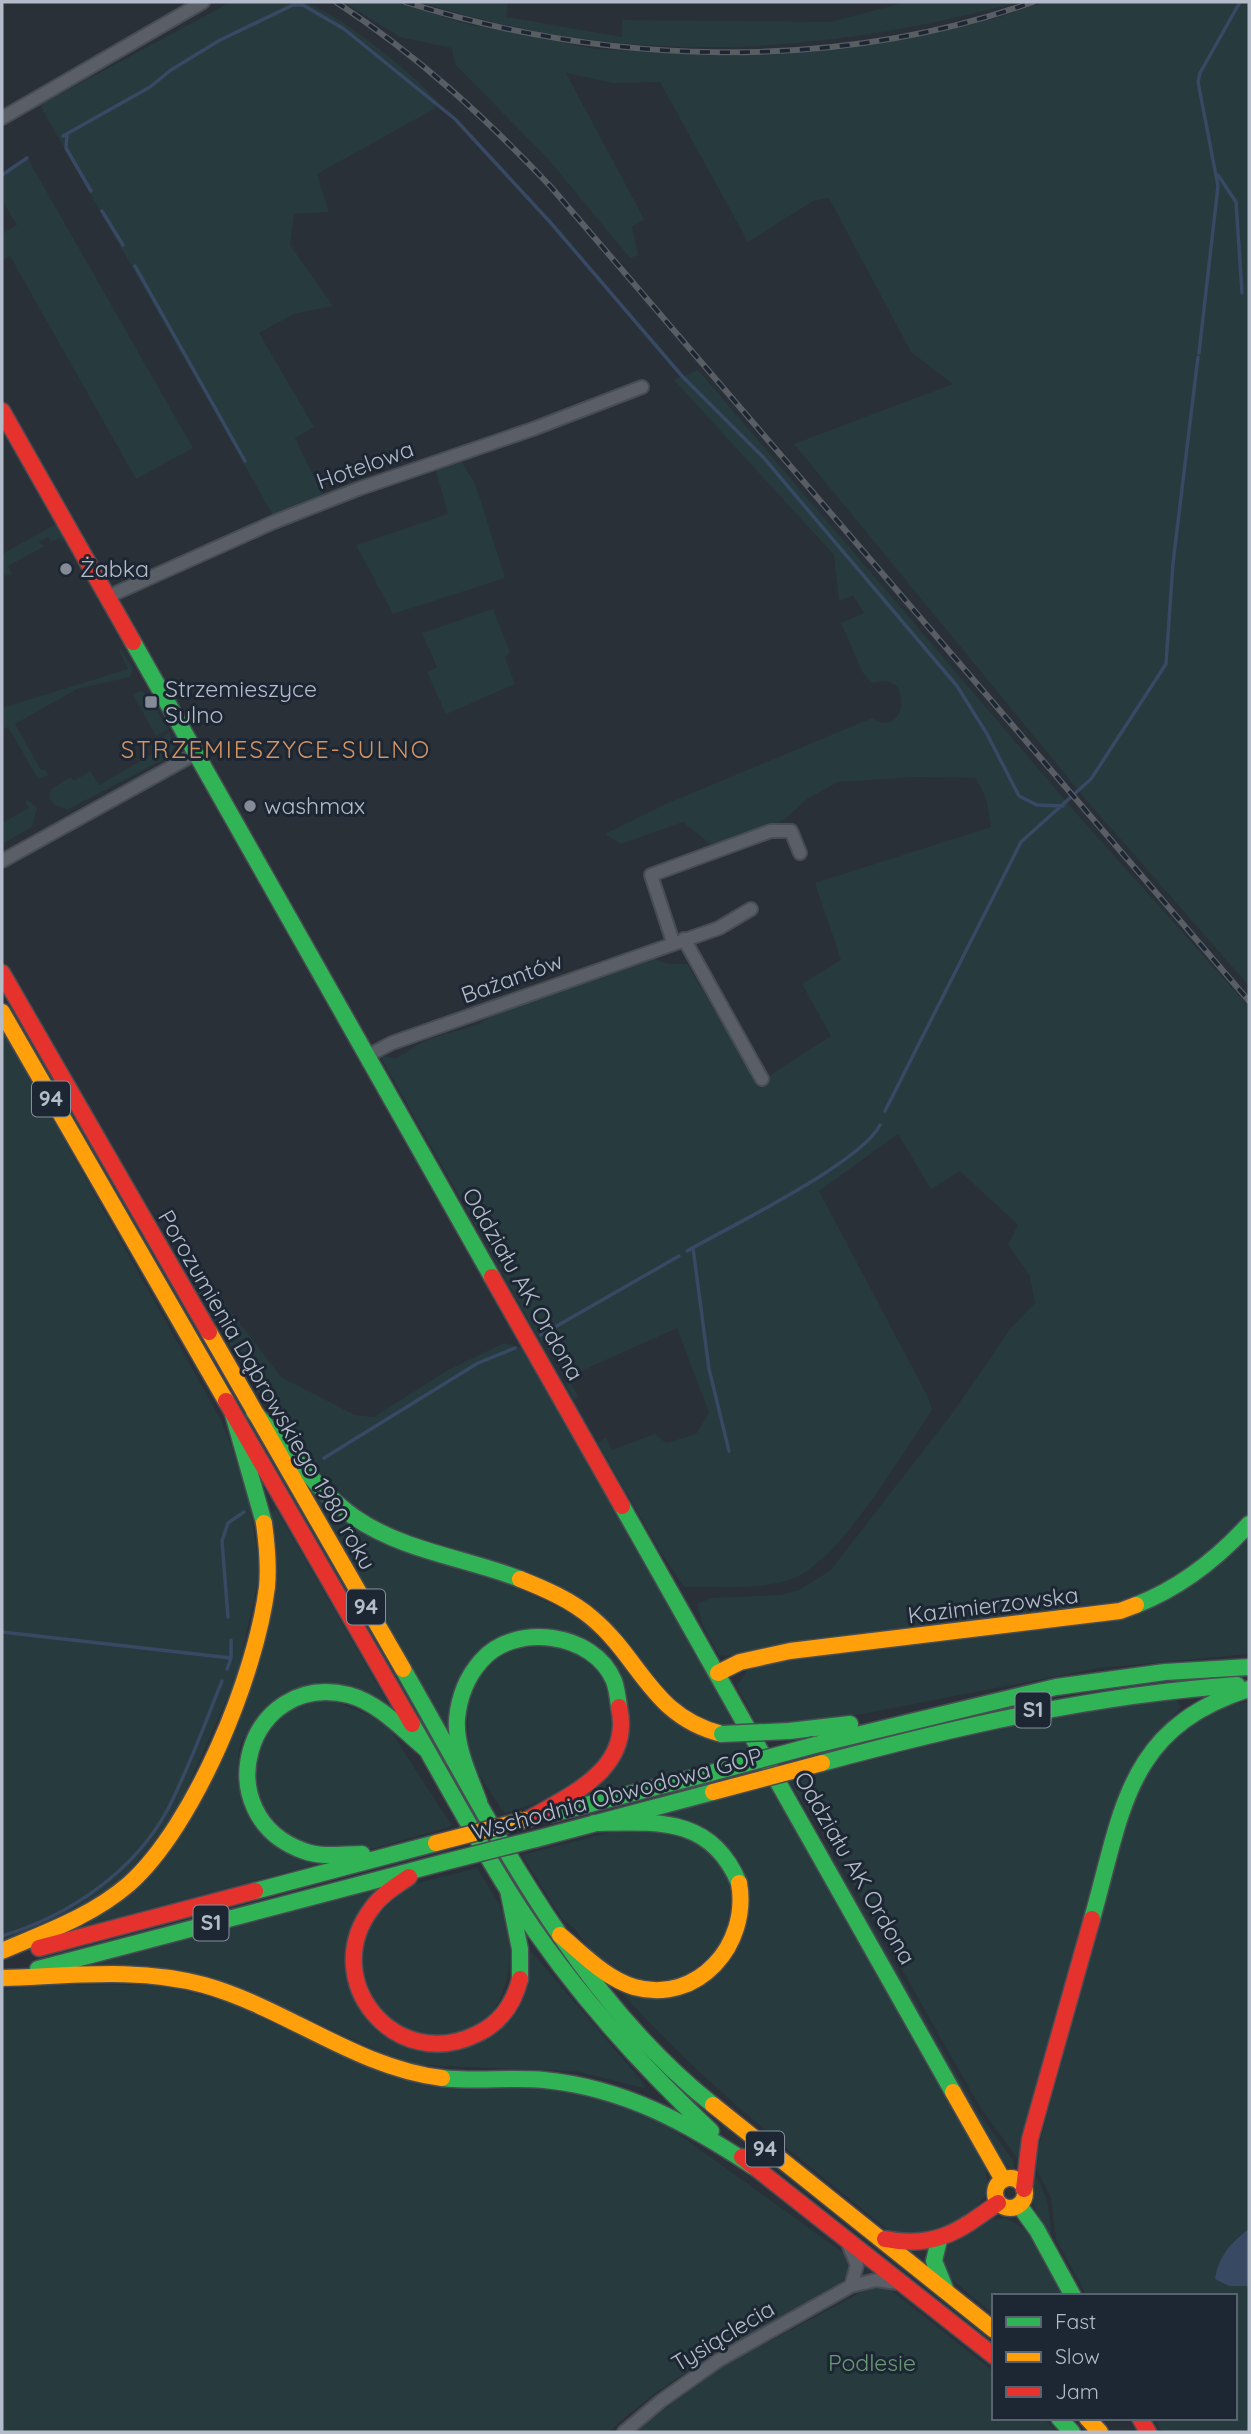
<svg xmlns="http://www.w3.org/2000/svg" width="1251" height="2434" font-family="Quicksand,sans-serif">
  <style>
    .green { fill: #273a3e }
    .water { fill: #384963 }
    .lines { fill: none; stroke-linecap: round; stroke-linejoin: round }
    .stream { stroke: #384963; stroke-width: 3.5 }
    .street-casing { stroke: #484c53; stroke-width: 16 }
    .fast-casing { stroke: #484c53; stroke-width: 19 }
    .slow-casing { stroke: #484c53; stroke-width: 19 }
    .jam-casing { stroke: #484c53; stroke-width: 19 }
    .street { stroke: #5a5e66; stroke-width: 12 }
    .fast { stroke: #30b455; stroke-width: 16 }
    .slow { stroke: #ff9f0a; stroke-width: 16 }
    .jam { stroke: #e5322d; stroke-width: 16 }
    .rail-casing { stroke: #595d64; stroke-width: 6 }
    .rail { stroke: #1d2633; stroke-width: 3.5; stroke-dasharray: 10; stroke-linecap: butt }
    .fast-bridge-casing { stroke: #474c53; stroke-width: 19; stroke-linecap: butt }
    .slow-bridge-casing { stroke: #474c53; stroke-width: 19; stroke-linecap: butt }
    .fast-bridge { stroke: #30b455; stroke-width: 16 }
    .slow-bridge { stroke: #ff9f0a; stroke-width: 16 }
    .poi-dot { fill: #848b96; stroke: #1d2633; stroke-width: 2.5 }
    .labels { text-anchor: middle; stroke-width: 6; stroke-linejoin: round; paint-order: stroke }
    .shield { fill: #1d2633; stroke: #878f9c; stroke-width: 2 }
    .shield-label { font-size: 21px; font-weight: bold; fill: #b4bcc9 }
    .street-label { font-size: 23px; fill: #b4bcc9; stroke: #1d2633 }
    .poi-label { font-size: 23px; fill: #b4bcc9; stroke: #1d2633; text-anchor: start }
    .park-label { font-size: 23px; fill: #6b9a76; stroke: #1d2633 }
    .neighbourhood-label { font-size: 24px; letter-spacing: 2px; fill: #d59563; stroke: #1d2633 }
  </style>
  <rect width="100%" height="100%" fill="#2a3038"/>
  <path class="green" d="M 231,2 C 254,2 280,0 302,2 C 333,8 416,76 437,101 L 434,109 L 317,174 L 329,212 L 294,214 L 290,245 L 333,306 L 294,314 L 259,333 L 314,427 L 295,438 L 323,495 L 274,517 L 40,105 Z
    M 344,2 L 396,2 L 463,23 L 595,49 L 727,56 L 769,55 L 864,46 L 997,18 L 1044,2 L 1249,2 L 1249,986 L 1088,802 L 794,444 L 953,384 L 911,352 L 829,198 L 813,201 L 748,242 L 660,82 L 613,83 L 566,73 L 644,219 L 632,227 L 638,255 L 630,258 L 549,160 L 455,64 L 452,48 L 400,37 Z
    M 421,2 L 508,2 L 506,17 L 622,37 L 622,20 L 830,22 L 907,2 L 1019,2 C 815,57 624,67 421,2 Z
    M 28,159 L 193,448 L 136,479 L 10,256 L 2,260 L 2,234 L 17,225 L 2,200 L 2,177 Z
    M 698,370 L 1077,814 L 1249,1007 L 1249,1514 L 1242,1524 L 1175,1580 L 1121,1604 L 784,1646 L 730,1656 L 719,1655 L 703,1626 L 697,1604 L 712,1598 L 781,1595 L 799,1590 L 830,1571 L 951,1415 L 1011,1328 L 1035,1303 L 1030,1276 L 1008,1244 L 1018,1225 L 960,1171 L 931,1189 L 898,1134 L 819,1191 L 928,1397 L 932,1410 C 900,1456 842,1559 792,1579 C 763,1590 716,1586 684,1587 L 660,1551 L 598,1443 L 606,1437 L 612,1450 L 655,1434 L 666,1443 L 696,1434 L 709,1413 L 677,1328 L 568,1377 L 578,1397 L 574,1400 L 567,1387 L 565,1370 L 539,1338 L 379,1054 L 395,1059 L 426,1040 L 479,1024 L 505,1006 L 646,956 L 668,964 L 687,964 L 758,1083 L 831,1036 L 802,984 L 841,960 L 815,883 L 991,827 L 986,798 L 976,778 L 916,777 L 838,782 L 807,799 L 784,820 L 714,847 L 683,822 L 621,844 L 605,834 L 666,804 L 872,718 C 893,733 910,709 897,686 L 886,681 L 872,683 L 863,673 L 841,623 L 864,613 L 853,596 L 839,601 L 834,555 L 674,380 Z
    M 461,461 L 475,483 L 505,578 L 393,614 L 356,545 L 448,514 L 435,467 Z
    M 56,524 L 64,538 L 62,543 L 59,538 L 51,542 L 48,537 L 39,542 L 45,546 L 8,566 L 12,574 L 5,576 L 2,570 L 2,554 Z
    M 493,609 L 510,652 L 505,658 L 515,684 L 446,714 L 427,672 L 437,667 L 422,633 Z
    M 121,649 L 133,669 L 130,677 L 77,689 L 15,724 L 41,770 L 45,769 L 49,775 L 38,779 L 8,727 L 2,730 L 2,708 L 128,669 L 119,650 Z
    M 141,691 L 147,694 L 168,729 L 156,736 L 133,694 Z
    M 169,732 L 175,747 L 168,757 L 67,810 L 55,805 L 49,798 L 51,789 L 71,777 L 74,781 L 90,771 L 99,785 L 156,752 L 153,745 Z
    M 28,800 L 37,808 L 32,827 L 2,844 L 2,823 L 29,808 L 25,802 Z
    M 2,1029 L 222,1422 L 247,1487 L 260,1572 L 237,1676 L 174,1817 L 113,1890 L 2,1947 Z
    M 194,1285 L 226,1305 L 281,1377 L 355,1415 L 374,1417 L 448,1370 L 504,1343 L 526,1349 L 670,1609 L 739,1726 L 715,1727 L 688,1713 L 609,1627 L 363,1516 L 283,1433 Z
    M 306,1484 L 583,1620 L 651,1700 L 749,1743 L 754,1752 L 581,1796 L 629,1735 L 592,1646 L 484,1647 L 452,1742 Z
    M 276,1509 L 393,1712 L 334,1683 L 243,1738 C 233,1765 239,1785 248,1812 L 332,1860 L 69,1930 L 137,1885 L 250,1678 L 269,1514 Z
    M 1249,1532 L 1249,1654 L 1100,1668 L 857,1715 L 758,1726 L 737,1686 L 748,1669 L 768,1661 L 1105,1620 Z
    M 567,1645 L 606,1678 C 608,1693 614,1711 613,1727 C 612,1775 543,1803 504,1813 L 474,1767 L 469,1753 L 467,1692 L 504,1649 Z
    M 325,1697 L 385,1722 L 452,1826 L 376,1848 L 345,1850 L 296,1843 L 259,1807 L 255,1744 L 278,1715 Z
    M 1176,1700 L 1181,1707 L 1145,1748 L 1018,2159 L 980,2107 L 843,1866 L 789,1781 L 992,1730 L 1145,1701 Z
    M 1249,1702 L 1249,2229 L 1233,2241 L 1229,2286 L 1249,2286 L 1249,2432 L 1162,2432 L 1154,2418 L 1235,2418 L 1235,2296 L 1087,2296 L 1056,2239 L 1051,2198 L 1034,2164 L 1134,1792 L 1173,1735 L 1226,1705 Z
    M 775,1785 L 985,2163 L 988,2192 L 972,2213 L 922,2240 L 897,2237 C 800,2159 707,2088 623,1994 L 724,1967 L 742,1870 L 654,1816 Z
    M 799,1805 L 840,1868 L 979,2113 L 1014,2162 L 1013,2169 L 1005,2164 L 986,2134 Z
    M 615,1831 L 685,1834 L 718,1858 L 733,1889 L 724,1945 L 680,1980 L 635,1980 L 593,1953 L 574,1928 L 562,1919 L 522,1855 Z
    M 477,1868 C 486,1884 501,1903 506,1920 C 516,1962 507,2018 461,2036 C 450,2040 415,2033 401,2031 L 365,1989 L 361,1947 L 374,1917 L 410,1885 Z
    M 379,1886 L 354,1925 L 377,2032 L 477,2045 L 531,1951 L 645,2085 L 644,2088 L 576,2071 L 410,2065 L 259,1997 L 66,1968 Z
    M 38,1984 L 162,1985 L 230,2003 L 336,2052 L 586,2093 L 659,2120 L 845,2254 L 849,2270 L 842,2282 L 830,2290 C 753,2333 673,2371 609,2432 L 2,2432 L 2,1991 Z
    M 1034,2171 L 1047,2199 L 1052,2239 L 1082,2296 L 1036,2212 L 1030,2190 Z
    M 1004,2218 C 1035,2227 1051,2271 1066,2296 L 994,2296 L 994,2314 L 951,2279 L 941,2254 L 945,2247 L 988,2220 Z
    M 873,2286 L 887,2287 L 994,2372 L 994,2418 L 1043,2418 L 1058,2432 L 635,2432 L 716,2370 Z"/>
  <path class="water" d="M 1249,2229 L 1249,2286 L 1229,2286 L 1215,2279 C 1218,2257 1232,2241 1249,2229 Z"/>
  <g class="lines">
    <path class="stream" d="M 67,135 L 66,148 L 91,191
      M 63,136 L 150,87 L 171,70 L 220,40 L 293,5 L 303,5 L 344,29 L 455,119 L 550,222 L 682,376 L 763,457 L 957,686 L 987,734 L 1019,796 L 1037,805 L 1063,806
      M 2,175 L 27,158
      M 1218,175 L 1236,202 L 1242,293
      M 102,211 L 123,245
      M 135,266 L 245,461
      M 1199,353 L 1218,186 L 1198,82 L 1200,73 L 1240,2
      M 885,1111 L 1021,842 L 1091,779 L 1166,664 L 1173,563 L 1198,357
      M 693,1248 L 709,1369 L 729,1451
      M 687,1251 C 729,1227 861,1163 880,1125
      M 541,1335 L 679,1256
      M 324,1458 L 478,1363 L 515,1348
      M 228,1617 L 222,1541 L 228,1523 L 244,1512
      M 2,1632 L 231,1658 L 231,1640
      M 227,1669 L 231,1658
      M 2,1936 C 69,1916 134,1872 168,1809 C 189,1768 205,1723 222,1681"/>
    <g class="street-casing">
      <path id="street" d="M 2,118 L 203,2
        M 107,597 L 274,522 L 358,489 L 533,429 L 642,387
        M 2,861 L 195,754
        M 684,939 L 762,1079
        M 673,942 L 651,875 L 771,831 L 791,831 L 800,853
        M 367,1056 L 392,1043 L 719,928 L 751,909
        M 848,2244 L 857,2265 L 851,2286
        M 624,2432 L 661,2401 L 719,2360 L 851,2286 L 876,2280 L 897,2283"/>
    </g>
    <g class="fast-casing">
      <path id="fast" d="M 133,642 L 492,1277
        M 254,1412 C 287,1447 315,1489 354,1517 C 403,1551 466,1558 520,1579
        M 233,1414 L 264,1523
        M 622,1506 L 953,2092
        M 1136,1605 C 1180,1588 1217,1559 1249,1524
        M 403,1669 C 491,1822 572,1993 713,2105
        M 412,1724 C 444,1779 474,1836 508,1890 C 564,1980 634,2059 711,2131
        M 789,1731 L 850,1724
        M 815,1745 L 1056,1687 L 1165,1672 L 1249,1667
        M 822,1763 C 959,1726 1095,1695 1237,1685
        M 479,1802 C 470,1777 455,1747 457,1719 C 459,1697 466,1678 481,1661 C 514,1622 594,1632 614,1681 C 617,1689 618,1699 619,1707
        M 551,1814 L 707,1774
        M 594,1823 C 657,1822 711,1816 739,1883
        M 536,1839 L 713,1792
        M 362,1854 C 343,1854 322,1858 304,1851 C 205,1816 246,1670 349,1695 C 379,1703 404,1731 427,1750
        M 508,1890 L 520,1949 L 520,1979
        M 255,1891 L 436,1843
        M 1092,1919 C 1123,1810 1126,1728 1249,1689
        M 38,1969 L 445,1862
        M 442,2078 C 476,2082 510,2077 544,2080 C 625,2088 687,2123 754,2167
        M 1019,2205 L 1037,2230 L 1073,2296
        M 939,2240 L 934,2261 L 945,2288
        M 1059,2418 L 1072,2432"/>
    </g>
    <g class="slow-casing">
      <path id="slow" d="M 2,1012 L 226,1401
        M 209,1332 L 403,1669
        M 520,1579 C 545,1589 571,1600 592,1618 C 641,1659 652,1717 722,1734
        M 718,1673 L 740,1662 L 790,1651 L 1120,1611 L 1136,1605
        M 560,1935 C 583,1954 605,1978 634,1987 C 698,2005 750,1944 739,1883
        M 2,1951 C 46,1932 92,1916 129,1884 C 195,1825 256,1675 267,1587 C 269,1566 267,1545 264,1523
        M 2,1978 C 69,1976 139,1967 204,1985 C 286,2008 357,2068 442,2078
        M 953,2092 L 1003,2180
        M 713,2105 L 994,2330
        M995 2193a15 15 0 1 1 30 0a15 15 0 1 1-30 0Z
        M 1087,2418 L 1100,2432"/>
    </g>
    <g class="jam-casing">
      <path id="jam" d="M 2,411 L 133,642
        M 2,973 L 209,1332
        M 492,1277 L 622,1506
        M 226,1401 L 412,1724
        M 529,1819 C 572,1794 633,1768 619,1707
        M 409,1877 C 396,1886 381,1895 372,1908 C 317,1980 396,2076 479,2033 C 501,2022 514,2003 520,1979
        M 39,1948 L 255,1891
        M 742,2157 L 994,2356
        M 1024,2189 L 1030,2139 L 1092,1919
        M 885,2239 C 935,2249 959,2231 998,2203
        M 1140,2418 L 1148,2432"/>
    </g>
    <use href="#street" class="street"/>
    <use href="#fast" class="fast"/>
    <use href="#slow" class="slow"/>
    <use href="#jam" class="jam"/>
    <g class="rail-casing">
      <path id="rail" d="M 336,2 C 417,55 485,117 551,187 L 1249,1001
        M 405,2 C 606,65 833,73 1033,2"/>
    </g>
    <use href="#rail" class="rail"/>
    <g class="fast-bridge-casing">
      <path id="fast-bridge" d="M 722,1734 L 789,1731
        M 707,1774 L 815,1745
        M 445,1862 L 536,1839"/>
    </g>
    <g class="slow-bridge-casing">
      <path id="slow-bridge" d="M 713,1792 L 822,1763
        M 436,1843 L 524,1820"/>
    </g>
    <use href="#fast-bridge" class="fast-bridge"/>
    <use href="#slow-bridge" class="slow-bridge"/>
  </g>
  <g class="poi-dot">
    <circle cx="66" cy="569" r="7"/>
    <rect x="144" y="695" width="14" height="14" rx="3.5"/>
    <circle cx="250" cy="806" r="7"/>
  </g>
  <g class="labels">
    <g class="shield">
      <rect x="32" y="1081.5" width="38" height="35" rx="5"/>
      <rect x="347" y="1589.5" width="38" height="35" rx="5"/>
      <rect x="1015.5" y="1692.5" width="35" height="35" rx="5"/>
      <rect x="193.5" y="1905.5" width="35" height="35" rx="5"/>
      <rect x="746" y="2131.5" width="38" height="35" rx="5"/>
    </g>
    <g class="shield-label">
      <text x="51" y="1106">94</text>
      <text x="366" y="1614">94</text>
      <text x="1033" y="1717">S1</text>
      <text x="211" y="1930">S1</text>
      <text x="765" y="2156">94</text>
    </g>
    <g class="street-label">
      <text transform="translate(365 465) rotate(-20)" y="8">Hotelowa</text>
      <text transform="translate(512 978) rotate(-20)" y="8">Bażantów</text>
      <text transform="translate(523 1284) rotate(60)" y="8">Oddziału AK Ordona</text>
      <text transform="translate(267 1390) rotate(60)" y="8">Porozumienia Dąbrowskiego 1980 roku</text>
      <text transform="translate(993 1605) rotate(-7)" y="8">Kazimierzowska</text>
      <text transform="translate(617 1794) rotate(-15)" y="8">Wschodnia Obwodowa GOP</text>
      <text transform="translate(855 1868) rotate(60)" y="8">Oddziału AK Ordona</text>
      <text transform="translate(723 2336) rotate(-31)" y="8">Tysiąclecia</text>
    </g>
    <g class="poi-label">
      <text x="80" y="577">Żabka</text>
      <text x="165" y="697">Strzemieszyce<tspan x="165" dy="26">Sulno</tspan></text>
      <text x="264" y="814">washmax</text>
    </g>
    <g class="park-label">
      <text x="872" y="2371">Podlesie</text>
    </g>
    <g class="neighbourhood-label">
      <text x="276" y="758">STRZEMIESZYCE-SULNO</text>
    </g>
  </g>
  <rect width="1251" height="2434" fill="none" stroke="#b4bcc9" stroke-width="7"/>
  <rect x="992" y="2294" width="245" height="126" fill="#1d2633" stroke="#59626f" stroke-width="2"/>
  <rect x="1006" y="2317" width="35" height="10" fill="#30b455" stroke="#59626f" stroke-width="2"/>
  <text x="1055" y="2329" font-size="21" fill="#b4bcc9">Fast</text>
  <rect x="1006" y="2352" width="35" height="10" fill="#ff9f0a" stroke="#59626f" stroke-width="2"/>
  <text x="1055" y="2364" font-size="21" fill="#b4bcc9">Slow</text>
  <rect x="1006" y="2387" width="35" height="10" fill="#e5322d" stroke="#59626f" stroke-width="2"/>
  <text x="1055" y="2399" font-size="21" fill="#b4bcc9">Jam</text>
</svg>
